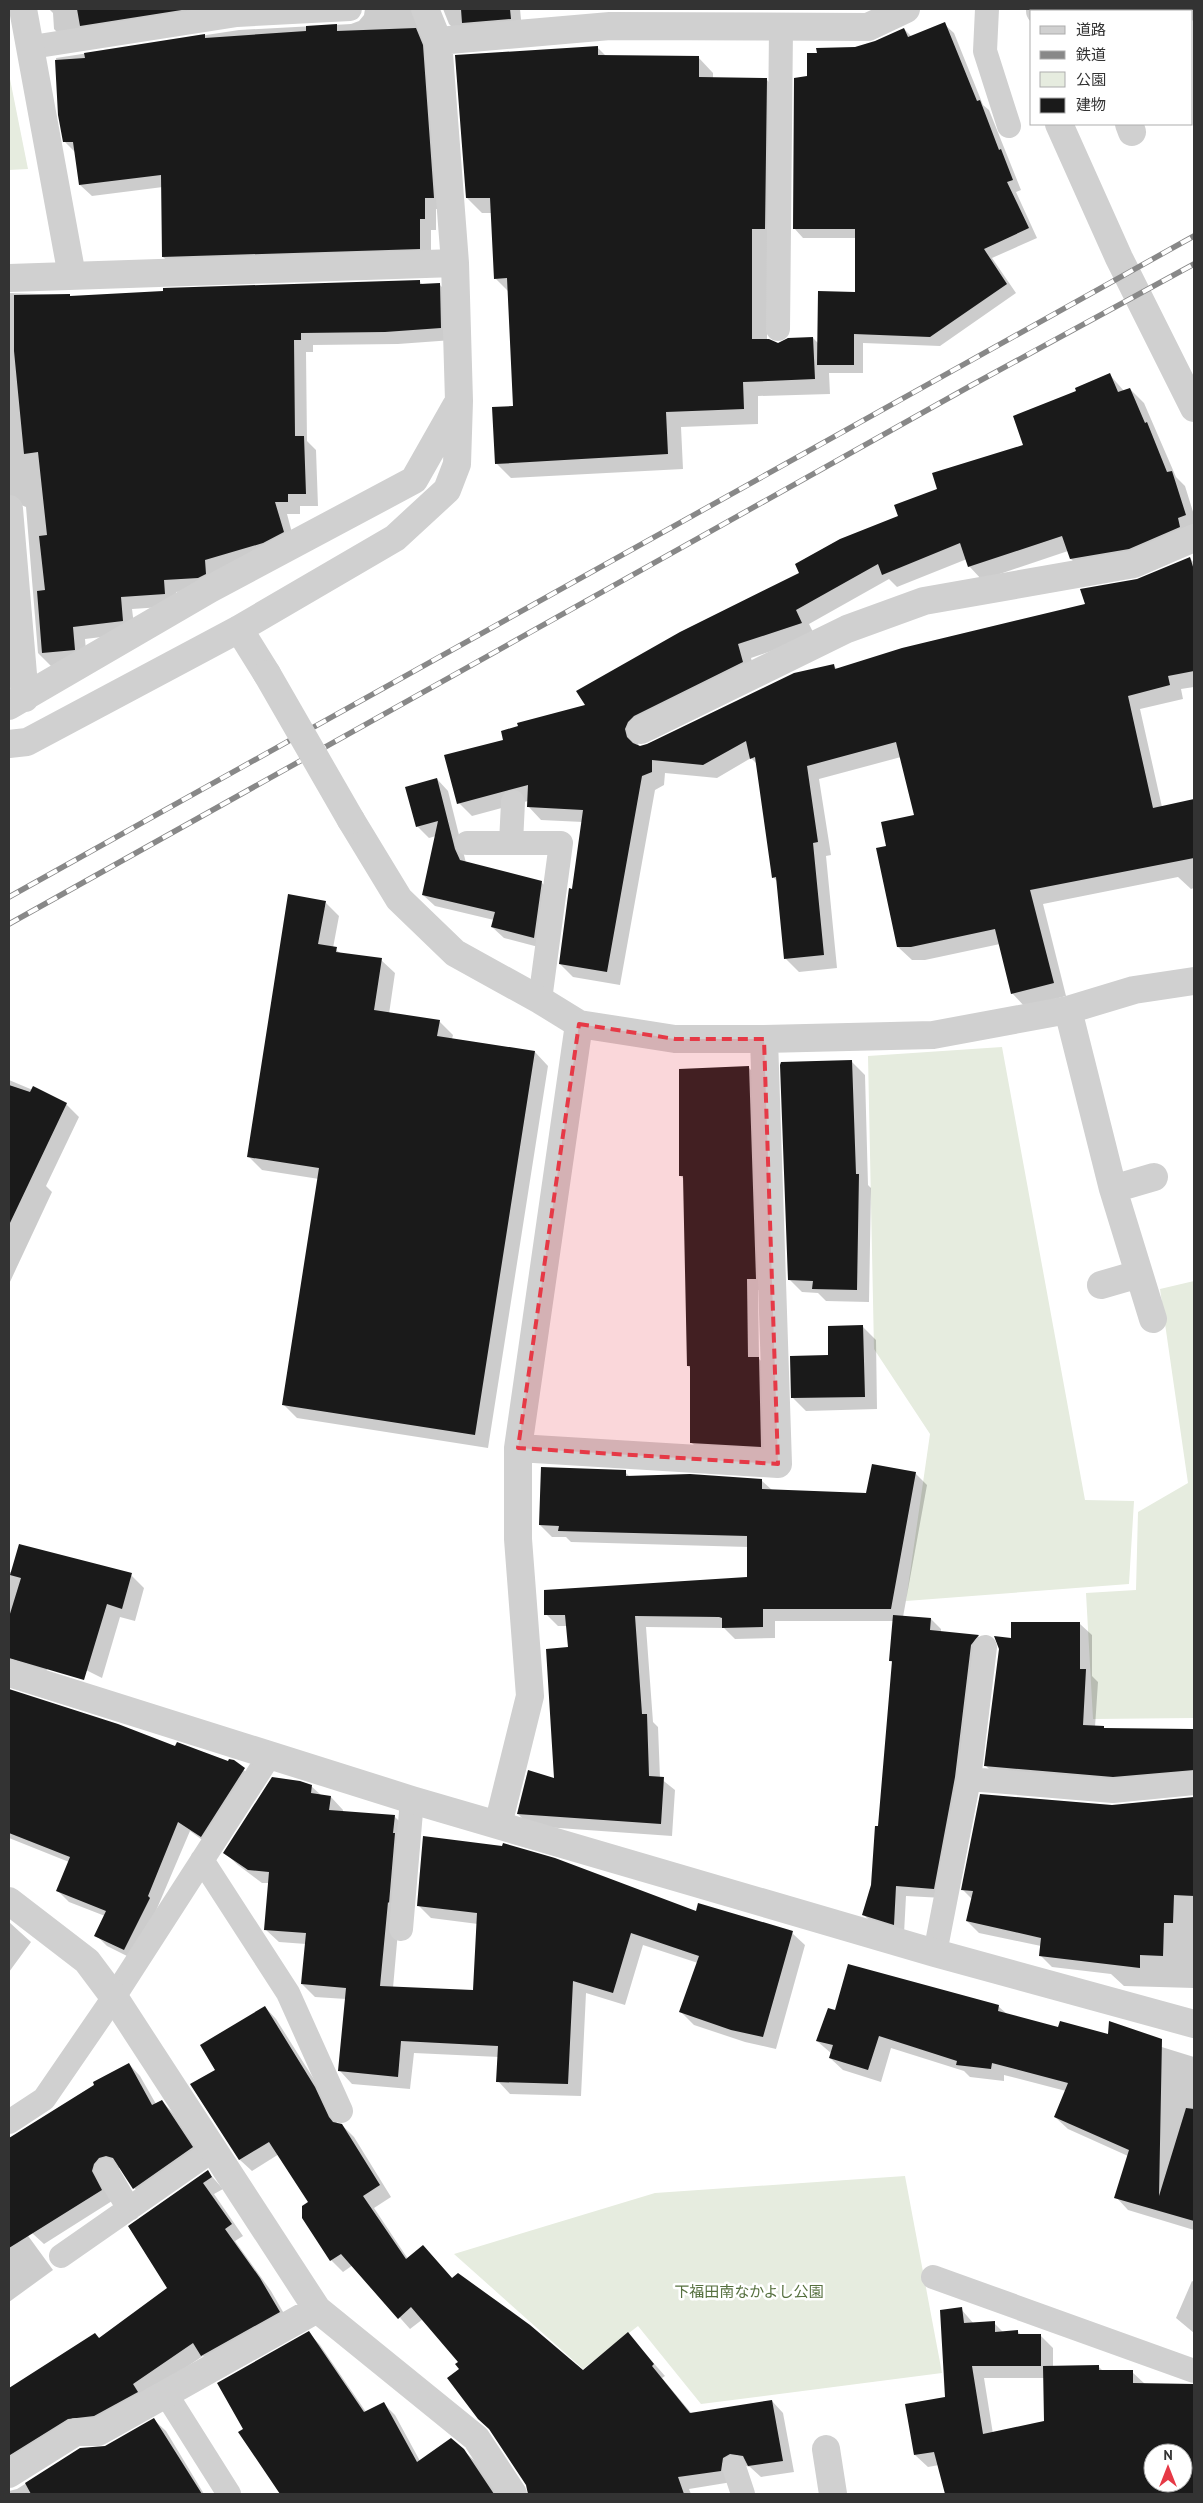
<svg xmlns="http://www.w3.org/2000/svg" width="1203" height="2503" font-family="'PT Sans','Noto Sans JP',sans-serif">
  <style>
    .green { fill: #e6ecdf }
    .shadow { fill: #0003; fill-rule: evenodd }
    .building { fill: #1a1a1a; fill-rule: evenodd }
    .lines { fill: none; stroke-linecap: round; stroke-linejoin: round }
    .service { stroke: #d0d0d0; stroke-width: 24 }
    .pedestrian { stroke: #d0d0d0; stroke-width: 28 }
    .minor { stroke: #d0d0d0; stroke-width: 28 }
    .rail-casing { stroke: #888; stroke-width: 5.5 }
    .rail { stroke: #fff; stroke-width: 4; stroke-dasharray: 11; stroke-linecap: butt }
    .minor-bridge { stroke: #d0d0d0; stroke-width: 28 }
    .marked { fill: #e63946; fill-opacity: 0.2; stroke: #e63946; stroke-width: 4; stroke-dasharray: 10 6; stroke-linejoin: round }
    .labels { text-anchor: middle; stroke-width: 5; stroke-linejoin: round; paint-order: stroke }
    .park-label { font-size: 15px; fill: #56703f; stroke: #fff }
  </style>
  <rect width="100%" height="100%" fill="#fff"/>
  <path class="green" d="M 9,74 L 28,169 L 9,170 Z
    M 1002,1047 L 1085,1500 L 1134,1501 L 1129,1584 L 906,1601 L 930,1434 L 874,1349 L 868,1056 Z
    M 1194,1281 L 1194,1718 L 1093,1719 L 1086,1593 L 1136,1590 L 1138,1512 L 1188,1483 L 1160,1289 Z
    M 905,2176 L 942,2373 L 701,2404 L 638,2326 L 583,2369 L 454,2254 L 655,2193 Z"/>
  <path class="shadow" d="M 49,9 L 320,9 L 66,41 L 54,29 L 53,13 Z
    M 365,9 L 427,9 L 434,57 L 446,209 L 436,209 L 436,230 L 431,230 L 431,260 L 175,268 L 163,257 L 163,187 L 92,196 L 80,185 L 76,153 L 65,142 L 60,115 L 56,58 L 239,30 L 351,24 L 359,21 L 364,15 Z
    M 443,9 L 520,9 L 522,30 L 461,36 L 449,24 Z
    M 1140,9 L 1194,9 L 1194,19 L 1192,21 L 1192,11 L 1141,11 Z
    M 944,24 L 954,33 L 983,105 L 989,110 L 1021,190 L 1016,192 L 1037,238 L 992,258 L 1016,293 L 940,346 L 863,343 L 863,373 L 829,373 L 830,394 L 758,396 L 758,424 L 681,427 L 683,469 L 511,478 L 496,463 L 514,407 L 508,291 L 495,278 L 492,213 L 482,213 L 467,198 L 597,47 L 606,56 L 698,57 L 713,73 L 713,78 L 766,79 L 781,94 L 780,243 L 767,243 L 767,340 L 778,344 L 813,338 L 819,344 L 856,293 L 856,238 L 803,238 L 794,228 L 808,77 L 855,48 L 875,42 L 904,29 L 912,37 Z
    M 419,281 L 423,285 L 439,284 L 452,297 L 453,340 L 398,344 L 313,345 L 313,352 L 306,352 L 307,441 L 316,450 L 318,506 L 300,506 L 300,514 L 287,514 L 295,544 L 211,590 L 176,592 L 177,606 L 132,609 L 135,633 L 85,639 L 87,662 L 51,666 L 38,653 L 26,507 L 21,505 L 9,513 L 9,293 L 69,295 L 71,297 Z
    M 1110,375 L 1124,391 L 1130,389 L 1144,403 L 1176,477 L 1185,486 L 1194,515 L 1194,530 L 1084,572 L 1071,559 L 1068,551 L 982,580 L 969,566 L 967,559 L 897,587 L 889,579 L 809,624 L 815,636 L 751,658 L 756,676 L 641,735 L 638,744 L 640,747 L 834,666 L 837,669 L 1087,605 L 1190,558 L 1194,563 L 1194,687 L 1181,689 L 1183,699 L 1140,709 L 1162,807 L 1194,800 L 1194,888 L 1191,889 L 1178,877 L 1043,904 L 1066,996 L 1025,1007 L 1012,993 L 1000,944 L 925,960 L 912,960 L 898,947 L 888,847 L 916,816 L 901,757 L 819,779 L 831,855 L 826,856 L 837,968 L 799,972 L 786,959 L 777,881 L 773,877 L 757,764 L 751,758 L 717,778 L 665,773 L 664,785 L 655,790 L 620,985 L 573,977 L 560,964 L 583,822 L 541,820 L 528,806 L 528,801 L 472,816 L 459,803 L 505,741 L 587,706 L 801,573 L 900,516 L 938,490 L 1025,446 L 1078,392 Z
    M 437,779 L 448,791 L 466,863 L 541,882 L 553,894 L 546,949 L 504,938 L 492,927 L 494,920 L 435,906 L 423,895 L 436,836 L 429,838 L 417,826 Z
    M 326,903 L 339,916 L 333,948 L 342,954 L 381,960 L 395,973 L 389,1014 L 439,1021 L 453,1035 L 452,1039 L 535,1052 L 548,1066 L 488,1448 L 297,1418 L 283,1404 L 319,1179 L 262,1170 L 248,1156 Z
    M 852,1062 L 865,1075 L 868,1185 L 871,1188 L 869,1302 L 826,1301 L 818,1293 L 802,1292 L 789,1279 Z
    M 749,1068 L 761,1080 L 768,1291 L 758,1290 L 759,1359 L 771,1370 L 773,1459 L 704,1455 L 691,1442 L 691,1369 L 688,1366 L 685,1180 L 680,1175 Z
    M 9,1080 L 66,1104 L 79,1117 L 46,1186 L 52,1192 L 9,1284 Z
    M 863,1327 L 876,1340 L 877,1409 L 806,1411 L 793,1398 L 830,1356 Z
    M 625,1472 L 631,1478 L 761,1480 L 772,1490 L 867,1495 L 915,1473 L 927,1485 L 903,1617 L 931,1619 L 941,1629 L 941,1632 L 978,1636 L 988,1646 L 943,1898 L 906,1896 L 904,1934 L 874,1925 L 864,1915 L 872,1885 L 879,1828 L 893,1663 L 890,1661 L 894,1621 L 775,1621 L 775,1638 L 735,1639 L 724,1628 L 646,1627 L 653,1722 L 658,1727 L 660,1778 L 675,1790 L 672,1836 L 530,1826 L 518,1814 L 555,1779 L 569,1648 L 567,1626 L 558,1626 L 546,1614 L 749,1578 L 748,1547 L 571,1542 L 566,1537 L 552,1537 L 540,1525 Z
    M 9,1572 L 131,1575 L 144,1588 L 135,1621 L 120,1617 L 102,1678 L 56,1655 L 43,1676 L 9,1678 Z
    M 1080,1624 L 1092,1635 L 1092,1676 L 1098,1682 L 1095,1727 L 1176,1741 L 1194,1741 L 1194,1782 L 998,1778 L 986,1766 L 1012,1640 Z
    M 49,1703 L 176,1748 L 228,1762 L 233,1761 L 255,1780 L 212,1847 L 190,1831 L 135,1960 L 107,1946 L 96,1935 L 105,1916 L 69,1902 L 58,1891 L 69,1862 L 9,1838 L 9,1802 Z
    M 311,1786 L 321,1795 L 331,1797 L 343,1810 L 343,1812 L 394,1816 L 407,1829 L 393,1988 L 474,1991 L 478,1924 L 431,1918 L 418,1905 L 696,1913 L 792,1933 L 805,1945 L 776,2049 L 745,2042 L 694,2025 L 681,2012 L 698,1963 L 643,1945 L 625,2005 L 586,1993 L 581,2096 L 510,2094 L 498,2081 L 499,2057 L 414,2053 L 410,2089 L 352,2084 L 340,2071 L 346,1999 L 315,1997 L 302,1984 L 306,1944 L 279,1942 L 266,1930 L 270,1883 L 262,1883 L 238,1865 L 225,1853 Z
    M 1194,1798 L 1194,1988 L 1124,1986 L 1111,1974 L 1052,1967 L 1040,1955 L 1041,1946 L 979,1933 L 967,1921 L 972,1899 L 963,1890 L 1114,1806 Z
    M 9,1922 L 31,1942 L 9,1972 Z
    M 998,2006 L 1007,2014 L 1059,2029 L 1109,2036 L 1110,2031 L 1194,2057 L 1194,2230 L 1128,2210 L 1116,2197 L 1128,2156 L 1068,2129 L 1055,2117 L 1066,2091 L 1004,2075 L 1004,2081 L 970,2077 L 964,2071 L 891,2048 L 881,2082 L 843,2070 L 830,2058 L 832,2054 L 817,2041 L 836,2011 Z
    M 265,2007 L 276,2019 L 327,2100 L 338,2125 L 342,2125 L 354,2137 L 391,2197 L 374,2208 L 408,2259 L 423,2246 L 453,2279 L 583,2371 L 628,2334 L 665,2376 L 662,2378 L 692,2414 L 772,2401 L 783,2413 L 794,2472 L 761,2477 L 750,2467 L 742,2465 L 732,2482 L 689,2489 L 691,2494 L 537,2494 L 461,2369 L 460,2362 L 423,2319 L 410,2329 L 353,2265 L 343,2272 L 331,2260 L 310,2202 L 279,2154 L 252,2171 L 240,2160 L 191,2085 L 217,2071 Z
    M 129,2064 L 140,2076 L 156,2104 L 162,2101 L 173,2113 L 204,2159 L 146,2200 L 134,2188 L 121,2168 L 111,2169 L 112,2201 L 44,2244 L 32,2233 L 9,2194 L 9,2140 Z
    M 208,2172 L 223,2189 L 214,2194 L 243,2236 L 235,2241 L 271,2291 L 290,2324 L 213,2367 L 203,2356 L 143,2396 L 9,2476 L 9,2390 L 95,2335 L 100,2339 L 169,2288 L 129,2227 Z
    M 15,2222 L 26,2233 L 53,2270 L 9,2302 L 9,2226 Z
    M 1192,2281 L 1194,2282 L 1194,2333 L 1176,2318 Z
    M 961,2309 L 974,2324 L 994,2323 L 1004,2333 L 1018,2332 L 1021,2335 L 1040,2335 L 1053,2348 L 1053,2367 L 1098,2366 L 1104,2372 L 1132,2372 L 1145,2384 L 1194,2386 L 1194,2494 L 946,2494 L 939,2465 L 928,2467 L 915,2455 L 946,2399 ZM 984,2378 L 1044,2378 L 1045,2422 L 993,2434 ZM 1153,2453 L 1183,2453 L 1183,2483 L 1153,2483 Z
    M 309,2333 L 320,2345 L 366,2412 L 383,2403 L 395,2415 L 420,2461 L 463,2450 L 476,2462 L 497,2494 L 281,2494 L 240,2432 L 244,2429 Z
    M 154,2420 L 166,2431 L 204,2494 L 9,2494 L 9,2491 L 17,2489 L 81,2449 L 106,2447 Z"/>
  <path class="building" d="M 77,9 L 188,9 L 80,26 Z
    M 461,9 L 510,9 L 511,19 L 462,23 Z
    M 945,22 L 977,101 L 980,100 L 999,150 L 1001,149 L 1013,180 L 1007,182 L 1029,228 L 984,249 L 1007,284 L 930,337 L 854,334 L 854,365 L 817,365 L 818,291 L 855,292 L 855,229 L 793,229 L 794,78 L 807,76 L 807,53 L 817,53 L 816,48 L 855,47 L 875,41 L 904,28 L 908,37 Z
    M 337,24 L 337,31 L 416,28 L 423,45 L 434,198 L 425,198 L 425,219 L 420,219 L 420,249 L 162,257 L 161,175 L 79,185 L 73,142 L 63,142 L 58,115 L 55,60 L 85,58 L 84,53 L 205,34 L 205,38 L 306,31 L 306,26 Z
    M 598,46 L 598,55 L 699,56 L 699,77 L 767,78 L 765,229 L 752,229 L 752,339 L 769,339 L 778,343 L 788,338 L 813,337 L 815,379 L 743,382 L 744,409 L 666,412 L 668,454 L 495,464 L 492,407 L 513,406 L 507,278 L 494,279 L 490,198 L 466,198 L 455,55 Z
    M 420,280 L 420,284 L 440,283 L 441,328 L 385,332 L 301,333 L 301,340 L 294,340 L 295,436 L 304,436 L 306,494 L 288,494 L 288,502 L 275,502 L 284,532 L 263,543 L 205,560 L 206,574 L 198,578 L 164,580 L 165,594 L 121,597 L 123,621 L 73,627 L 75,650 L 42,653 L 37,591 L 45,590 L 39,536 L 47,535 L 38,452 L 24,454 L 14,351 L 14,295 L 70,294 L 70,296 L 163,291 L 163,288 Z
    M 1110,373 L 1118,392 L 1130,388 L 1145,423 L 1147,422 L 1167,472 L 1172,471 L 1186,515 L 1178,518 L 1180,527 L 1129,549 L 1070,559 L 1062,536 L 968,567 L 960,543 L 882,575 L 878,564 L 796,610 L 802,623 L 738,644 L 743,662 L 634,716 L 628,722 L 625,729 L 627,737 L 633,743 L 640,746 L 647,744 L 794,673 L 834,664 L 835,669 L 902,648 L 1085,604 L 1080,589 L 1137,579 L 1190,557 L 1194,570 L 1194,671 L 1168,676 L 1170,685 L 1128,696 L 1153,808 L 1194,799 L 1194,858 L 1030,890 L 1054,983 L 1011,994 L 995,929 L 911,947 L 897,947 L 876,848 L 886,846 L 881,822 L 914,815 L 896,742 L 807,766 L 818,842 L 813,843 L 824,955 L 784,959 L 776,877 L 772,878 L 755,757 L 750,759 L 746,741 L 703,765 L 652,760 L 652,772 L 642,776 L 607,972 L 559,964 L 569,888 L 572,889 L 583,810 L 527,807 L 528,785 L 457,804 L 444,755 L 503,740 L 501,731 L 518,726 L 517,723 L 585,705 L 576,691 L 680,632 L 799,573 L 795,564 L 840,539 L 898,516 L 894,505 L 937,489 L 932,473 L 1023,445 L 1013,416 L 1076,391 L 1075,388 Z
    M 437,778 L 455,849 L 460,860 L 542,881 L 534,938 L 491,927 L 495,912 L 422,895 L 438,821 L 416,827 L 405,787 Z
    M 288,894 L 326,901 L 318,944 L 337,947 L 336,952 L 382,958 L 374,1010 L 440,1020 L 437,1036 L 535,1051 L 475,1435 L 282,1405 L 319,1168 L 247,1157 Z
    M 852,1060 L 856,1174 L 859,1174 L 857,1290 L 812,1289 L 813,1281 L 788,1280 L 780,1065 L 781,1062 Z
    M 749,1066 L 756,1279 L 747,1279 L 748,1357 L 759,1357 L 761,1447 L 690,1443 L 690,1366 L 687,1366 L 683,1176 L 679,1176 L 679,1069 Z
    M 9,1085 L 30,1092 L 33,1086 L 67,1103 L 9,1225 Z
    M 863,1325 L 865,1397 L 791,1398 L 790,1356 L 828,1355 L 828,1326 Z
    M 872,1464 L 916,1472 L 891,1609 L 763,1609 L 763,1627 L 722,1628 L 722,1618 L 719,1617 L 635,1616 L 642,1714 L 647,1714 L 649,1776 L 664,1777 L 661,1824 L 517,1814 L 528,1770 L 554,1778 L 546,1649 L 568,1647 L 565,1615 L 544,1615 L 544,1590 L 747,1577 L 747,1536 L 558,1531 L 559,1526 L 539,1525 L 541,1467 L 626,1470 L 626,1476 L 690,1474 L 762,1479 L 762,1489 L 866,1493 Z
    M 19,1544 L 132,1573 L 122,1609 L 107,1604 L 84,1680 L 9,1658 L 9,1617 L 21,1578 L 10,1575 Z
    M 893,1615 L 931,1618 L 930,1630 L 979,1635 L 971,1645 L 955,1777 L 934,1889 L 896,1886 L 894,1925 L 862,1915 L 871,1885 L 875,1826 L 878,1826 L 892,1661 L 889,1661 Z
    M 1011,1622 L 1080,1622 L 1080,1669 L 1086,1669 L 1083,1725 L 1104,1726 L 1104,1728 L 1194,1729 L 1194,1770 L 1113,1777 L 984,1766 L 999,1649 L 994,1636 L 1011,1638 Z
    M 9,1689 L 118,1724 L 175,1746 L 177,1742 L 228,1761 L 229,1759 L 234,1760 L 245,1768 L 201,1837 L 178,1822 L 148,1896 L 150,1898 L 124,1950 L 94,1936 L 106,1911 L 56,1891 L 70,1857 L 9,1833 Z
    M 272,1777 L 300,1781 L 312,1785 L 311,1793 L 331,1796 L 329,1810 L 395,1815 L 393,1833 L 395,1833 L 389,1903 L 388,1902 L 380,1986 L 473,1990 L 477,1913 L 417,1906 L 423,1836 L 502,1846 L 503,1843 L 555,1858 L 696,1911 L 698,1903 L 793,1931 L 763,2037 L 731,2030 L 679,2012 L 699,1956 L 631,1933 L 613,1993 L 573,1981 L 568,2084 L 496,2082 L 498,2046 L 401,2041 L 398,2077 L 338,2071 L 346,1988 L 301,1984 L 306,1933 L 264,1930 L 269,1872 L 248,1870 L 223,1853 Z
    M 980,1794 L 1112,1805 L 1194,1797 L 1194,1896 L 1174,1895 L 1173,1923 L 1164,1923 L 1163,1956 L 1140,1955 L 1140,1968 L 1039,1956 L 1041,1938 L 966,1921 L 973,1891 L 961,1890 Z
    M 848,1964 L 999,2005 L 998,2011 L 1058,2027 L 1060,2021 L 1108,2034 L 1109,2021 L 1162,2039 L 1159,2196 L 1186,2108 L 1194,2109 L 1194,2221 L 1114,2198 L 1129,2150 L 1054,2117 L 1068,2083 L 992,2063 L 991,2069 L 956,2065 L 957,2061 L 879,2036 L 868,2070 L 829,2058 L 833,2045 L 816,2041 L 828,2008 L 835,2010 Z
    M 265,2006 L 315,2087 L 329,2117 L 333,2122 L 342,2124 L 380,2185 L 363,2196 L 406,2259 L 423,2245 L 452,2278 L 458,2273 L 530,2325 L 583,2370 L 628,2332 L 654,2364 L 652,2366 L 690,2413 L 772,2400 L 783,2461 L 748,2466 L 743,2456 L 730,2454 L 723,2458 L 721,2471 L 678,2477 L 684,2494 L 528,2494 L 526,2485 L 489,2429 L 478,2419 L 447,2378 L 459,2369 L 455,2364 L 458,2362 L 411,2307 L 398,2319 L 341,2254 L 330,2261 L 302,2218 L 302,2206 L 308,2202 L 269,2142 L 239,2160 L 190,2084 L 215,2070 L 200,2045 Z
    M 129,2063 L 152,2105 L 162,2100 L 193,2147 L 133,2189 L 113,2158 L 106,2156 L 99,2158 L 94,2164 L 92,2171 L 102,2190 L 9,2248 L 9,2138 L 94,2085 L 93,2082 Z
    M 208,2170 L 212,2177 L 203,2183 L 232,2224 L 225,2229 L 260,2278 L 280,2312 L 201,2356 L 193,2343 L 133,2384 L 138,2392 L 94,2416 L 68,2419 L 10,2455 L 9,2388 L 95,2333 L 99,2338 L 167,2288 L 128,2226 Z
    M 962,2307 L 964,2323 L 995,2321 L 995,2332 L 1018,2330 L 1018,2334 L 1041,2334 L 1041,2366 L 972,2366 L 983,2434 L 1044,2421 L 1043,2366 L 1099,2365 L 1099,2370 L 1133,2370 L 1133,2383 L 1194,2384 L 1194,2494 L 945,2494 L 934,2452 L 914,2455 L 905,2404 L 945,2397 L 940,2310 ZM 1153,2453 L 1183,2453 L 1183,2483 L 1153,2483 Z
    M 309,2331 L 364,2412 L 384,2402 L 417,2462 L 451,2438 L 464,2449 L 494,2494 L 280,2494 L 238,2432 L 243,2429 L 217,2383 Z
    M 154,2418 L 202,2494 L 31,2494 L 25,2483 L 80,2448 L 105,2446 Z"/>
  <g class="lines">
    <path class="service" d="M 987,9 L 985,51 L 1009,126
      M 32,47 L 237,15 L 350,9
      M 778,329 L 781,28
      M 467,843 L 561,843 L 540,1000
      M 511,843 L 513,802
      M 969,1779 L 1113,1791 L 1194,1783
      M 202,1860 L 288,1993 L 341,2111
      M 401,1929 L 412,1800
      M 935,1953 L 969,1779 L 985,1647
      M 9,2122 L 44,2099 L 114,1997 L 270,1755
      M 106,2170 L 129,2209
      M 61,2256 L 213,2150
      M 933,2277 L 1194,2371
      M 166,2394 L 229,2494
      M 734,2467 L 743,2494"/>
    <path class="pedestrian" d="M 1107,9 L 1107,11
      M 1129,124 L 1132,132"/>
    <path class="minor" d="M 23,9 L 72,276
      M 1040,9 L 1040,11
      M 438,41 L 610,26 L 868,27 L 906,9
      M 1059,124 L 1119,258 L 1194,408
      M 9,278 L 455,263
      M 9,509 L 25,698
      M 239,629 L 267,674
      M 9,706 L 210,589 L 414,480 L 456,406
      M 641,730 L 847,629 L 924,601 L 1134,564 L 1194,538
      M 9,744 L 27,742 L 239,629 L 395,538 L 447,490 L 457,464 L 459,401 L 455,263 L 438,41 L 425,9
      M 351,820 L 399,899 L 455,953 L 540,1000 L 579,1024 L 675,1039 L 764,1039 L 933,1035 L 1068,1010 L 1134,990 L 1194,981
      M 1068,1010 L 1113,1189 L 1153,1319
      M 1113,1189 L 1154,1177
      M 1101,1285 L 1139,1274
      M 518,1448 L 778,1464 L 764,1039
      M 9,1673 L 412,1800 L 935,1953 L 1194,2024
      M 498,1825 L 530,1696 L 518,1539 L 518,1448 L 579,1024
      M 9,1901 L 87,1961 L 114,1997 L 317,2309 L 476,2438 L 513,2494
      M 826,2449 L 833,2494
      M 9,2474 L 76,2432 L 98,2432 L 317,2309"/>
    <g class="rail-casing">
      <path id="rail" d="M 9,897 L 1194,236
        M 9,924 L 972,385 L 1194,264"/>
    </g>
    <use href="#rail" class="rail"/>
    <path class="minor-bridge" d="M 267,674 L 351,820"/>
  </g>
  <path class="marked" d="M 579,1024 L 675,1039 L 764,1039 L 778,1464 L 518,1448 Z"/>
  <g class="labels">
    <g class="park-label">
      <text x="749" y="2297">下福田南なかよし公園</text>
    </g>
  </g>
  <rect width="1203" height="2503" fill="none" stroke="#333333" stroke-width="20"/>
  <rect x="1030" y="10" width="162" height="115" fill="#ffffff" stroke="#adadad"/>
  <rect x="1040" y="26" width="25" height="8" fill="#d0d0d0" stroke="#adadad"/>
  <text x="1076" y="35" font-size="15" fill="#333333">道路</text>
  <rect x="1040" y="51" width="25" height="8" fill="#888888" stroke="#adadad"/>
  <text x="1076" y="60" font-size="15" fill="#333333">鉄道</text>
  <rect x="1040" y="72" width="25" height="15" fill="#e6ecdf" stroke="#adadad"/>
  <text x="1076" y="85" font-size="15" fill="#333333">公園</text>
  <rect x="1040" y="98" width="25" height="15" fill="#1a1a1a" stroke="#adadad"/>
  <text x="1076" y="110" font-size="15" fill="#333333">建物</text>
  <g transform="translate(1168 2468)"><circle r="24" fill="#ffffff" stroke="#adadad"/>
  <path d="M0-4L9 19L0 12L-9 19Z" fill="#e63946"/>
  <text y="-8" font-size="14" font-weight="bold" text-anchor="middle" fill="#333333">N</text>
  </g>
</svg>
